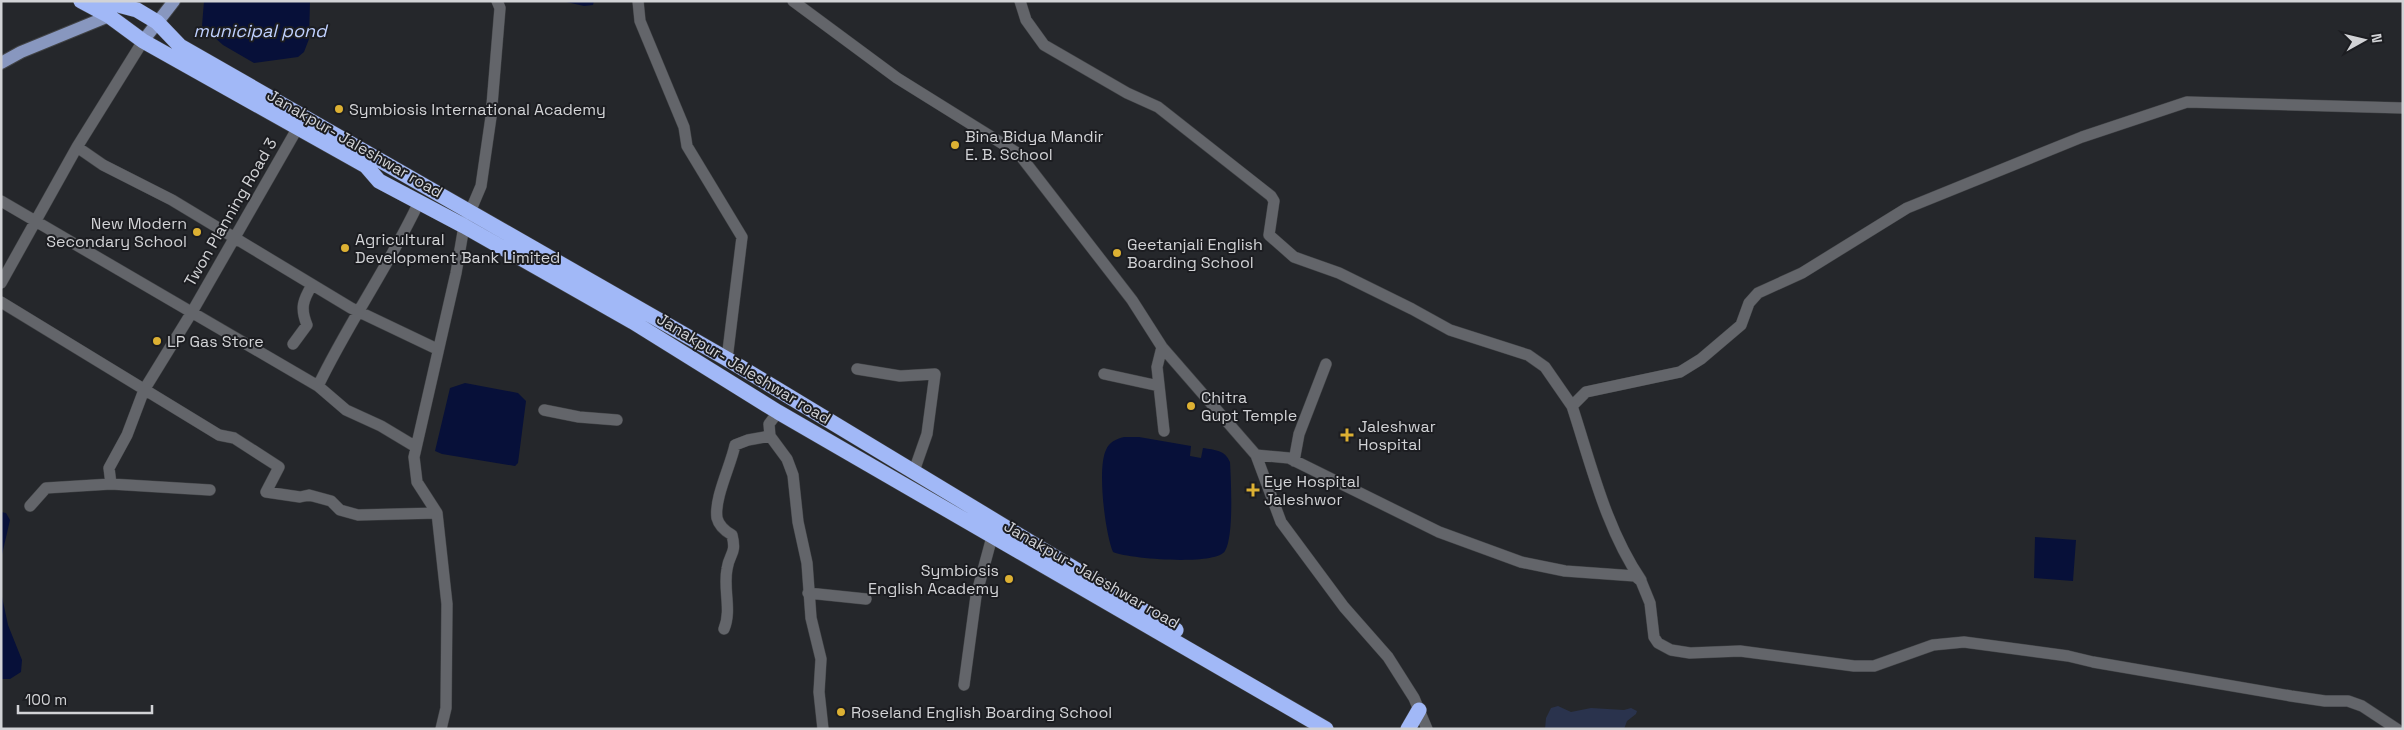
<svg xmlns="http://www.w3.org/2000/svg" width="2404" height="730" font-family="'Space Grotesk',sans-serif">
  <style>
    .green { fill: #2a334d }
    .water { fill: #071039 }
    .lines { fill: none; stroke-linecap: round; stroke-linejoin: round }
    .minor-casing { stroke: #414346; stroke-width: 12 }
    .major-casing { stroke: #414346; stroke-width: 14 }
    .highway-casing { stroke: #414346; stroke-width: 16 }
    .minor { stroke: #63656a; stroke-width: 11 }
    .major { stroke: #8897bf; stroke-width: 12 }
    .highway { stroke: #a1b8f7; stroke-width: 15 }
    .poi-dot { fill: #ddb133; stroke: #1c1d21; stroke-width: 2 }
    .labels { text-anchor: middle; stroke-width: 4; stroke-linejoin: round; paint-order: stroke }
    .poi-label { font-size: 16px; fill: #d2d3d6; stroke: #1c1d21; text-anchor: start }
    .street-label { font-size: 16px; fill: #d2d3d6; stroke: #1c1d21 }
    .water-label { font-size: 18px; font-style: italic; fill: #bfd0fe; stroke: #1c1d21 }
  </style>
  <rect width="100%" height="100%" fill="#25272b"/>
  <path class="green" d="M 1558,706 L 1571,712 L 1591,708 L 1624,710 L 1631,708 L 1637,711 L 1636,714 L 1627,721 L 1624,729 L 1545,729 L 1546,718 L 1551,708 Z"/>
  <path class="water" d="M 204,1 L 310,1 L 309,39 L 304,52 L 298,57 L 254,63 L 223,45 L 202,26 Z
    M 562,1 L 594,1 L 593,5 L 584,6 Z
    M 465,383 L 518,393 L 526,401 L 518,463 L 515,466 L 442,454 L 435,451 L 450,388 Z
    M 1124,437 L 1139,437 L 1191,446 L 1190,456 L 1201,458 L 1203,448 C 1215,450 1225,450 1230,462 C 1231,481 1234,536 1225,551 C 1216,566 1129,559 1113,552 C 1105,533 1097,468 1106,450 C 1109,442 1116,439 1124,437 Z
    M 1,512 L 6,513 L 10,520 L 1,559 Z
    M 2035,537 L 2076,540 L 2073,581 L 2034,578 Z
    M 1,592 L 8,625 L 22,660 L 21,672 L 10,679 L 1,679 Z"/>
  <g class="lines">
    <g class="minor-casing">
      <path id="minor" d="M 638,1 L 640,21 L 684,127 L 687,146 L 742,237 L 727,359
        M 793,1 L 897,78 L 1019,154 L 1132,300 L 1162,347 L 1256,455 L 1281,522 L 1344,607 L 1388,657 L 1414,698 L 1427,729
        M 1020,1 L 1026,20 L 1044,45 L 1127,93 L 1158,107 L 1271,196 L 1274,201 L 1269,235 L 1294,257 L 1339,273 L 1412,309 L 1450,330 L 1528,355 L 1545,367 L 1572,406 L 1586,392 L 1680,372 L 1701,359 L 1741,325 L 1749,303 L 1758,293 L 1802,273 L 1907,208 L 2082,137 L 2187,102 L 2403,108
        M 77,147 L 103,165 L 172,200 L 351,308 L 437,349
        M 1,201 L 318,386
        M 1,283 L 77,147 L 143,41
        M 1,302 L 219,435 L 234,438 L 279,467 L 266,492 L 300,497 L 309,495 L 331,501 L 340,510 L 358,515 L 437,513
        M 293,344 L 307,325 C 300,308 303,300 312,285
        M 1162,347 L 1157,367 L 1164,431
        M 857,369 L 900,376 L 935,374 L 927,434 L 914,471
        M 1104,374 L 1159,386
        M 1572,406 C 1591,464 1606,529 1641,580
        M 544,410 L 579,417 L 617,420
        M 778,412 L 769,424 L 770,436 L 787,459 L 793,475 L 798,522 L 807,563 L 811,618 L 821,659 L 819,692 L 823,729
        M 416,447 L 381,426 L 346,410 L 318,386 C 348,323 389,266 419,202
        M 1256,455 L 1289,458 L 1439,532 L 1521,562 L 1565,571 L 1635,576 L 1641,581 L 1650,603 L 1654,637 L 1658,643 L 1671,650 L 1690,653 L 1740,651 L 1854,666 L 1874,666 L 1933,645 L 1964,642 L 2068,656 L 2093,662 L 2291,696 L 2325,701 L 2348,701 L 2362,706 L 2397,729
        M 1294,461 L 1299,434 L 1326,364
        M 210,490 L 111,484 L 109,468 L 127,435 L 144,390 L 192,312 L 297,129
        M 30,506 L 46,488 L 111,484
        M 808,593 L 866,599
        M 724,629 C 732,610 723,589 727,569 C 729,553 737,555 732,535 C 725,531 719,526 717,518 C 714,498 731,465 735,445 L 748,440 L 770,436
        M 964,685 L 976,596 L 992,537
        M 441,729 L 446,708 L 447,604 L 437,513 L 417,482 L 414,457 L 456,273 L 464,226 L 481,186 L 491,117 L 500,8 L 497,1"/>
    </g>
    <g class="major-casing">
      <path id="major" d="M 143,41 L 174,1
        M 1,63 L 21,52 L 109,16"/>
    </g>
    <g class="highway-casing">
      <path id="highway" d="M 81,1 L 109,16 L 143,41 L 366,166 L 379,181 L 464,226 L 633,322 L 778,412 L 1326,729
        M 103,1 L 137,10 L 157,22 L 180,46 L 727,359 L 1176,630
        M 1408,729 L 1419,710"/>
    </g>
    <use href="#minor" class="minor"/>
    <use href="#major" class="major"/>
    <use href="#highway" class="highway"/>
  </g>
  <g class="poi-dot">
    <circle cx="339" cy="109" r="5"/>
    <circle cx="955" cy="145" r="5"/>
    <circle cx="197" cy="232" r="5"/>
    <circle cx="345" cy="248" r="5"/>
    <circle cx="1117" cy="253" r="5"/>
    <circle cx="157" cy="341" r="5"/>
    <circle cx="1191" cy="406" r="5"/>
    <path d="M1344.5 427.5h5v5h5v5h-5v5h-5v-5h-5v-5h5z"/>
    <path d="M1250.5 482.5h5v5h5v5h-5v5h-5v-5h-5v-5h5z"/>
    <circle cx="1009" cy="579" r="5"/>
    <circle cx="841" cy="712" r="5"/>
  </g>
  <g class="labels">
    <g class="poi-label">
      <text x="349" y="115">Symbiosis International Academy</text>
      <text x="965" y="142">Bina Bidya Mandir<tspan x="965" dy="18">E. B. School</tspan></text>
      <text x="187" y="229" text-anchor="end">New Modern<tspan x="187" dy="18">Secondary School</tspan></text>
      <text x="355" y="245">Agricultural<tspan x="355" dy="18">Development Bank Limited</tspan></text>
      <text x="1127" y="250">Geetanjali English<tspan x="1127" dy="18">Boarding School</tspan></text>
      <text x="167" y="347">LP Gas Store</text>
      <text x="1201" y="403">Chitra<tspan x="1201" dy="18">Gupt Temple</tspan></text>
      <text x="1358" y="432">Jaleshwar<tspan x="1358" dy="18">Hospital</tspan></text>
      <text x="1264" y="487">Eye Hospital<tspan x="1264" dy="18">Jaleshwor</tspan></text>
      <text x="999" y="576" text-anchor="end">Symbiosis<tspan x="999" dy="18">English Academy</tspan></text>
      <text x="851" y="718">Roseland English Boarding School</text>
    </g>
    <g class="street-label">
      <text transform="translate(355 143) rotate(30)" y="6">Janakpur- Jaleshwar road</text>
      <text transform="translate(230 212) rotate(-60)" y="6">Twon Planning Road 3</text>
      <text transform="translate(744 368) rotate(31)" y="6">Janakpur- Jaleshwar road</text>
      <text transform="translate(1092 574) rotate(30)" y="6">Janakpur- Jaleshwar road</text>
    </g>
    <g class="water-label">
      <text x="260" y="37">municipal pond</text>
    </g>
  </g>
  <rect width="2404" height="730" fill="none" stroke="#d2d3d6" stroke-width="5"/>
  <g transform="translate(2364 40) rotate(82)" stroke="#1c1d21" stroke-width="4" paint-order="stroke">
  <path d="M0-4L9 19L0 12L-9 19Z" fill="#d2d3d6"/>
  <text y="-8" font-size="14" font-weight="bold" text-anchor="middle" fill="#d2d3d6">N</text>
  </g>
  <path d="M18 705v8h134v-8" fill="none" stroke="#d2d3d6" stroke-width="2.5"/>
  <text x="25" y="705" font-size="15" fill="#d2d3d6" stroke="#1c1d21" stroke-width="4" paint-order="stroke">100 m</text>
</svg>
